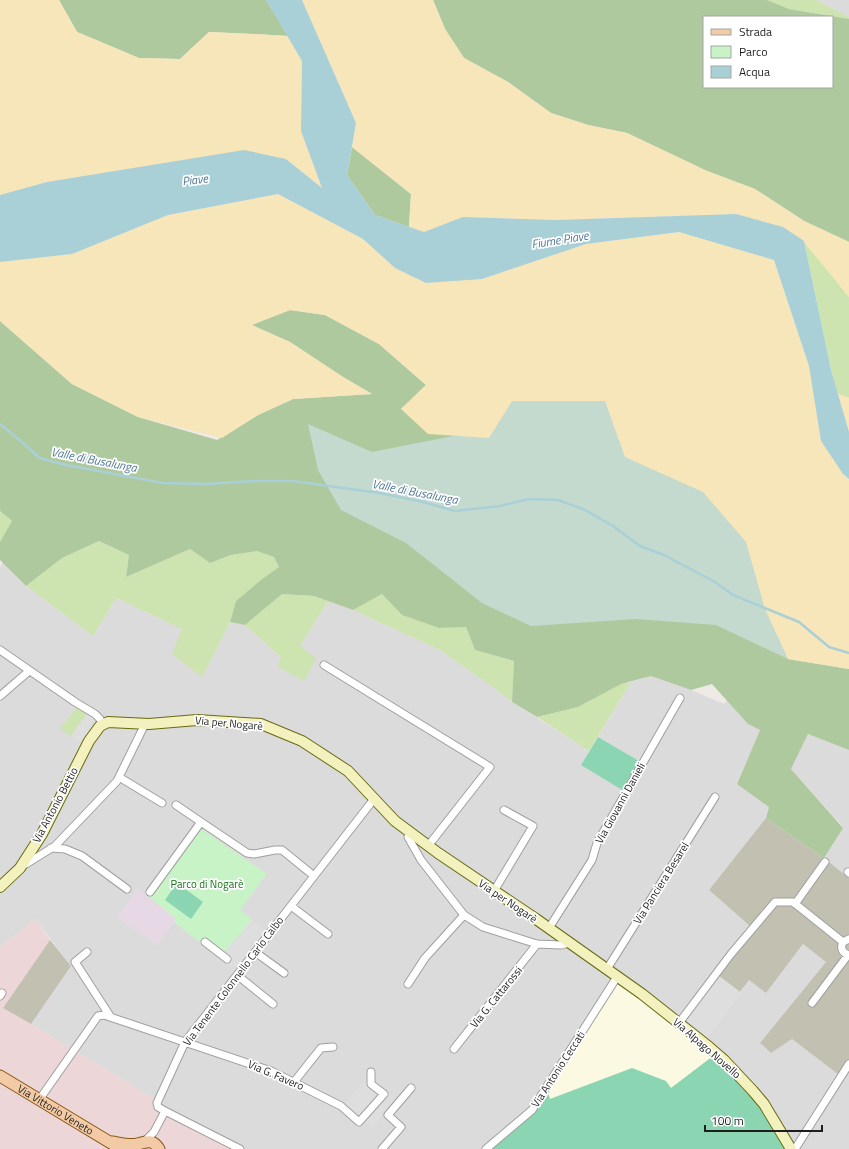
<svg xmlns="http://www.w3.org/2000/svg" width="849" height="1149" font-family="'Titillium Web',sans-serif">
  <style>
    .residential { fill: #dcdbdb; fill-rule: evenodd }
    .commercial { fill: #edd6d7 }
    .industrial { fill: #e6d8e5 }
    .education { fill: #fbf9e1 }
    .construction { fill: #c1c0b1 }
    .grass { fill: #cde3b0 }
    .forest { fill: #aec99e; fill-rule: evenodd }
    .wetland { fill: #c4dace }
    .sand { fill: #f7e6ba }
    .park { fill: #c7f3c7 }
    .pitch { fill: #8bd5b3 }
    .parking { fill: #dedede }
    .water { fill: #aad0d7 }
    .lines { fill: none; stroke-linecap: round; stroke-linejoin: round }
    .stream { stroke: #aad0d7; stroke-width: 2.5 }
    .street-casing { stroke: #9f9f9f; stroke-width: 9 }
    .secondary-casing { stroke: #676a10; stroke-width: 12 }
    .primary-casing { stroke: #885710; stroke-width: 13 }
    .street { stroke: #fff; stroke-width: 7 }
    .secondary { stroke: #f3f1be; stroke-width: 10 }
    .primary { stroke: #f2cba6; stroke-width: 11 }
    .labels { text-anchor: middle; stroke-width: 3.5; stroke-linejoin: round; paint-order: stroke }
    .street-label { font-size: 11px; fill: #1e1e1e; stroke: #fff }
    .park-label { font-size: 11px; fill: #177118; stroke: #fff }
    .water-label { font-size: 12px; font-style: italic; fill: #4e7794; stroke: #fff }
  </style>
  <rect width="100%" height="100%" fill="#eeeae5"/>
  <path class="residential" d="M 816,0 L 849,0 L 849,17 Z
    M 3,562 L 26,586 L 93,636 L 116,598 L 182,629 L 201,677 L 230,622 L 245,625 L 281,657 L 300,646 L 328,601 L 353,610 L 440,650 L 497,690 L 512,702 L 589,751 L 581,765 L 641,762 L 598,737 L 631,682 L 651,676 L 691,690 L 724,704 L 727,700 L 748,724 L 760,730 L 737,783 L 769,807 L 766,818 L 709,890 L 751,927 L 679,1019 L 547,1089 L 524,1116 L 481,1149 L 236,1149 L 151,1105 L 154,1099 L 31,1024 L 71,966 L 35,919 L 0,947 L 0,567 ZM 197,826 L 240,910 L 268,934 L 219,957 L 174,922 L 157,945 L 118,917 L 137,890 L 148,896 Z
    M 808,734 L 849,750 L 849,878 L 824,858 L 843,827 L 791,769 Z
    M 803,944 L 826,962 L 760,1043 L 771,1053 L 792,1039 L 843,1078 L 849,1069 L 849,1149 L 788,1149 L 706,1040 L 749,980 L 766,993 Z"/>
  <path class="commercial" d="M 35,919 L 50,940 L 3,1008 L 31,1024 L 154,1099 L 151,1105 L 236,1149 L 0,1149 L 0,947 Z"/>
  <path class="industrial" d="M 138,889 L 148,896 L 176,919 L 157,945 L 118,917 Z"/>
  <path class="education" d="M 618,974 L 717,1053 L 664,1094 L 590,1084 L 550,1099 L 547,1089 Z"/>
  <path class="construction" d="M 766,818 L 824,858 L 849,878 L 849,1069 L 843,1078 L 792,1039 L 771,1053 L 760,1043 L 826,962 L 803,944 L 766,993 L 749,980 L 740,992 L 715,973 L 751,927 L 709,890 Z
    M 50,940 L 71,966 L 31,1024 L 3,1008 Z"/>
  <path class="grass" d="M 767,0 L 816,0 L 849,17 L 849,19 L 789,9 Z
    M 804,241 L 849,297 L 849,398 L 837,393 L 831,370 Z
    M 0,511 L 12,521 L 0,542 Z
    M 99,541 L 129,555 L 126,577 L 190,549 L 210,563 L 231,555 L 257,551 L 274,557 L 279,567 L 262,579 L 236,601 L 230,622 L 202,677 L 172,654 L 182,629 L 116,598 L 93,636 L 26,586 L 62,558 Z
    M 282,594 L 314,596 L 328,601 L 300,646 L 316,659 L 304,681 L 278,667 L 281,657 L 245,625 Z
    M 382,594 L 402,615 L 439,628 L 466,627 L 475,650 L 514,661 L 512,702 L 497,690 L 440,650 L 353,610 Z
    M 631,682 L 589,751 L 537,717 L 578,707 L 621,684 Z
    M 80,703 L 90,709 L 71,736 L 60,729 Z"/>
  <path class="forest" d="M 59,0 L 266,0 L 288,36 L 254,34 L 209,32 L 180,59 L 139,58 L 77,32 Z
    M 433,0 L 767,0 L 789,9 L 849,19 L 849,242 L 804,221 L 755,189 L 707,171 L 627,133 L 588,125 L 551,113 L 508,82 L 464,58 L 445,29 ZM 704,17 L 832,17 L 832,87 L 704,87 Z
    M 352,147 L 411,194 L 409,227 L 375,215 L 347,175 Z
    M 290,310 L 325,315 L 379,344 L 426,385 L 401,409 L 489,438 L 788,659 L 849,669 L 849,750 L 808,734 L 791,769 L 843,828 L 824,858 L 766,818 L 769,807 L 737,784 L 760,730 L 748,724 L 712,684 L 691,690 L 651,676 L 621,684 L 578,707 L 537,717 L 512,702 L 514,661 L 475,650 L 466,627 L 439,628 L 402,615 L 382,594 L 353,610 L 314,596 L 282,594 L 245,625 L 230,622 L 236,601 L 262,579 L 279,567 L 274,557 L 257,551 L 231,555 L 210,563 L 190,549 L 126,577 L 129,555 L 99,541 L 62,558 L 26,586 L 0,560 L 0,542 L 12,521 L 0,511 L 0,321 L 72,384 L 138,417 L 217,440 L 258,415 L 293,399 L 372,394 L 343,377 L 290,342 L 251,325 Z"/>
  <path class="wetland" d="M 512,401 L 606,401 L 742,462 L 849,669 L 788,659 L 716,625 L 636,619 L 531,626 L 482,603 L 406,543 L 341,510 L 318,470 L 308,424 L 372,452 L 458,435 Z"/>
  <path class="sand" d="M 0,0 L 59,0 L 77,32 L 139,58 L 180,59 L 209,32 L 254,34 L 288,36 L 302,61 L 301,131 L 322,188 L 286,159 L 47,182 L 0,195 Z
    M 302,0 L 433,0 L 445,29 L 464,58 L 508,82 L 551,113 L 588,125 L 627,133 L 707,171 L 755,189 L 804,221 L 849,242 L 849,297 L 803,241 L 783,227 L 736,214 L 556,220 L 463,217 L 424,232 L 409,227 L 411,194 L 352,147 L 356,123 Z
    M 278,194 L 363,239 L 395,268 L 482,279 L 586,244 L 679,232 L 774,260 L 809,366 L 821,441 L 843,474 L 849,479 L 849,669 L 788,659 L 765,609 L 746,542 L 703,492 L 625,457 L 605,401 L 512,401 L 489,438 L 428,434 L 401,409 L 426,385 L 379,344 L 325,315 L 290,310 L 252,325 L 290,342 L 343,377 L 372,394 L 293,399 L 258,415 L 222,438 L 138,417 L 72,384 L 0,321 L 0,262 L 72,254 L 168,215 Z
    M 837,393 L 849,398 L 849,432 Z"/>
  <path class="park" d="M 197,826 L 267,874 L 240,910 L 252,920 L 220,957 L 220,958 L 174,922 L 176,919 L 148,896 Z"/>
  <path class="pitch" d="M 598,737 L 641,762 L 624,791 L 581,765 Z
    M 177,883 L 203,902 L 191,919 L 165,900 Z
    M 717,1053 L 748,1087 L 788,1149 L 481,1149 L 524,1116 L 547,1089 L 550,1099 L 632,1068 L 666,1081 L 671,1088 Z"/>
  <path class="parking" d="M 90,709 L 104,723 L 88,748 L 71,736 Z
    M 252,920 L 269,934 L 239,973 L 219,957 Z
    M 715,973 L 740,992 L 706,1040 L 679,1019 Z
    M 367,1077 L 395,1099 L 372,1129 L 345,1104 Z"/>
  <path class="water" d="M 266,0 L 302,0 L 356,123 L 347,175 L 375,215 L 424,232 L 463,217 L 556,220 L 736,214 L 783,227 L 804,241 L 831,370 L 849,432 L 849,479 L 843,474 L 821,441 L 809,366 L 774,260 L 679,232 L 586,244 L 482,279 L 426,283 L 395,268 L 363,239 L 278,194 L 168,215 L 72,254 L 0,262 L 0,195 L 47,182 L 244,150 L 286,159 L 322,188 L 301,131 L 302,61 Z"/>
  <g class="lines">
    <path class="stream" d="M 0,424 L 22,442 L 39,458 L 66,465 L 163,483 L 206,484 L 254,481 L 293,481 L 379,493 L 419,501 L 455,511 L 500,506 L 529,499 L 558,500 L 583,509 L 613,526 L 640,546 L 664,555 L 715,582 L 733,595 L 799,622 L 829,647 L 849,653"/>
    <g class="street-casing">
      <path id="street" d="M 0,650 L 75,702 L 95,714 L 100,719 L 102,724
        M 324,665 L 490,767 L 428,846
        M 0,696 L 29,671
        M 119,777 L 162,803
        M 176,805 L 201,822
        M 409,831 L 408,837 L 421,860 L 464,915 L 483,927 L 537,944 L 561,945 L 569,943
        M 51,848 L 65,849 L 82,856 L 127,889
        M 23,862 L 26,864 L 55,846 L 117,781 L 145,724
        M 848,872 L 849,873
        M 494,891 L 533,826 L 504,810
        M 150,892 L 201,822 L 247,853 L 254,854 L 275,850 L 282,850 L 314,876
        M 795,904 L 825,862
        M 291,906 L 328,934
        M 549,928 L 592,860 L 597,843 L 680,698
        M 849,939 L 843,942 C 840,948 842,953 849,955
        M 205,942 L 227,959
        M 87,952 L 75,962 L 110,1016
        M 255,952 L 284,973
        M 607,969 L 715,797
        M 237,975 L 273,1004
        M 408,984 L 425,958 L 464,915
        M 0,996 L 2,993
        M 812,1003 L 848,955
        M 679,1023 L 731,954 L 775,902 L 793,902 L 843,942
        M 454,1049 L 537,944
        M 294,1082 L 321,1048 L 333,1047
        M 39,1100 L 98,1016 L 104,1015 L 271,1071 L 341,1106 L 359,1122 L 384,1094 L 371,1084 L 371,1072
        M 165,1111 L 240,1149
        M 145,1141 L 154,1132 L 165,1111 L 158,1107 L 157,1103 L 185,1042 L 374,799
        M 382,1149 L 401,1127 L 388,1115 L 411,1088
        M 486,1149 L 532,1110 L 617,977
        M 795,1149 L 849,1064"/>
    </g>
    <g class="secondary-casing">
      <path id="secondary" d="M 0,887 L 20,868 L 42,834 L 89,741 L 100,726 L 108,722 L 149,724 L 197,720 L 261,724 L 302,741 L 348,771 L 395,821 L 438,853 L 536,919 L 642,994 L 709,1047 L 724,1060 L 753,1091 L 764,1104 L 791,1149"/>
    </g>
    <g class="primary-casing">
      <g id="primary">
        <path id="s1" d="M 0,1076 L 121,1149"/>
        <path d="M 112,1142 C 119,1143 130,1146 137,1144 C 147,1142 152,1138 159,1149"/>
      </g>
    </g>
    <use href="#street" class="street"/>
    <use href="#secondary" class="secondary"/>
    <use href="#primary" class="primary"/>
  </g>
  <g class="labels">
    <g class="street-label">
      <text transform="translate(229 723) rotate(5)" y="4">Via per Nogarè</text>
      <text transform="translate(620 803) rotate(-61)" y="4">Via Giovanni Danieli</text>
      <text transform="translate(55 805) rotate(-62)" y="4">Via Antonio Bettio</text>
      <text transform="translate(661 883) rotate(-58)" y="4">Via Panciera Besarel</text>
      <text transform="translate(508 901) rotate(34)" y="4">Via per Nogarè</text>
      <text transform="translate(233 981) rotate(-53)" y="4">Via Tenente Colonnello Carlo Calbo</text>
      <text transform="translate(496 997) rotate(-51)" y="4">Via G. Cattarossi</text>
      <text transform="translate(707 1048) rotate(41)" y="4">Via Alpago Novello</text>
      <text transform="translate(558 1069) rotate(-57)" y="4">Via Antonio Ceccati</text>
      <text transform="translate(276 1075) rotate(23)" y="4">Via G. Favero</text>
      <text dy="4" stroke="none"><textPath href="#s1" startOffset="65">Via Vittorio Veneto</textPath></text>
    </g>
    <g class="park-label">
      <text x="207" y="888">Parco di Nogarè</text>
    </g>
    <g class="water-label">
      <text transform="translate(195 180) rotate(-7)" y="4">Piave</text>
      <text transform="translate(560 240) rotate(-9)" y="4">Fiume Piave</text>
      <text transform="translate(94 460) rotate(11)" y="4">Valle di Busalunga</text>
      <text transform="translate(415 492) rotate(11)" y="4">Valle di Busalunga</text>
    </g>
  </g>
  <rect x="703" y="16" width="130" height="72" fill="#ffffff" stroke="#a5a5a5"/>
  <rect x="711" y="29" width="20" height="6" fill="#f2cba6" stroke="#a5a5a5"/>
  <text x="739" y="36" font-size="12" fill="#1e1e1e">Strada</text>
  <rect x="711" y="46" width="20" height="12" fill="#c7f3c7" stroke="#a5a5a5"/>
  <text x="739" y="56" font-size="12" fill="#1e1e1e">Parco</text>
  <rect x="711" y="66" width="20" height="12" fill="#aad0d7" stroke="#a5a5a5"/>
  <text x="739" y="76" font-size="12" fill="#1e1e1e">Acqua</text>
  <path d="M705 1125v6h117v-6" fill="none" stroke="#1e1e1e" stroke-width="2"/>
  <text x="711" y="1125" font-size="12" fill="#1e1e1e" stroke="#ffffff" stroke-width="3" paint-order="stroke">100 m</text>
</svg>
